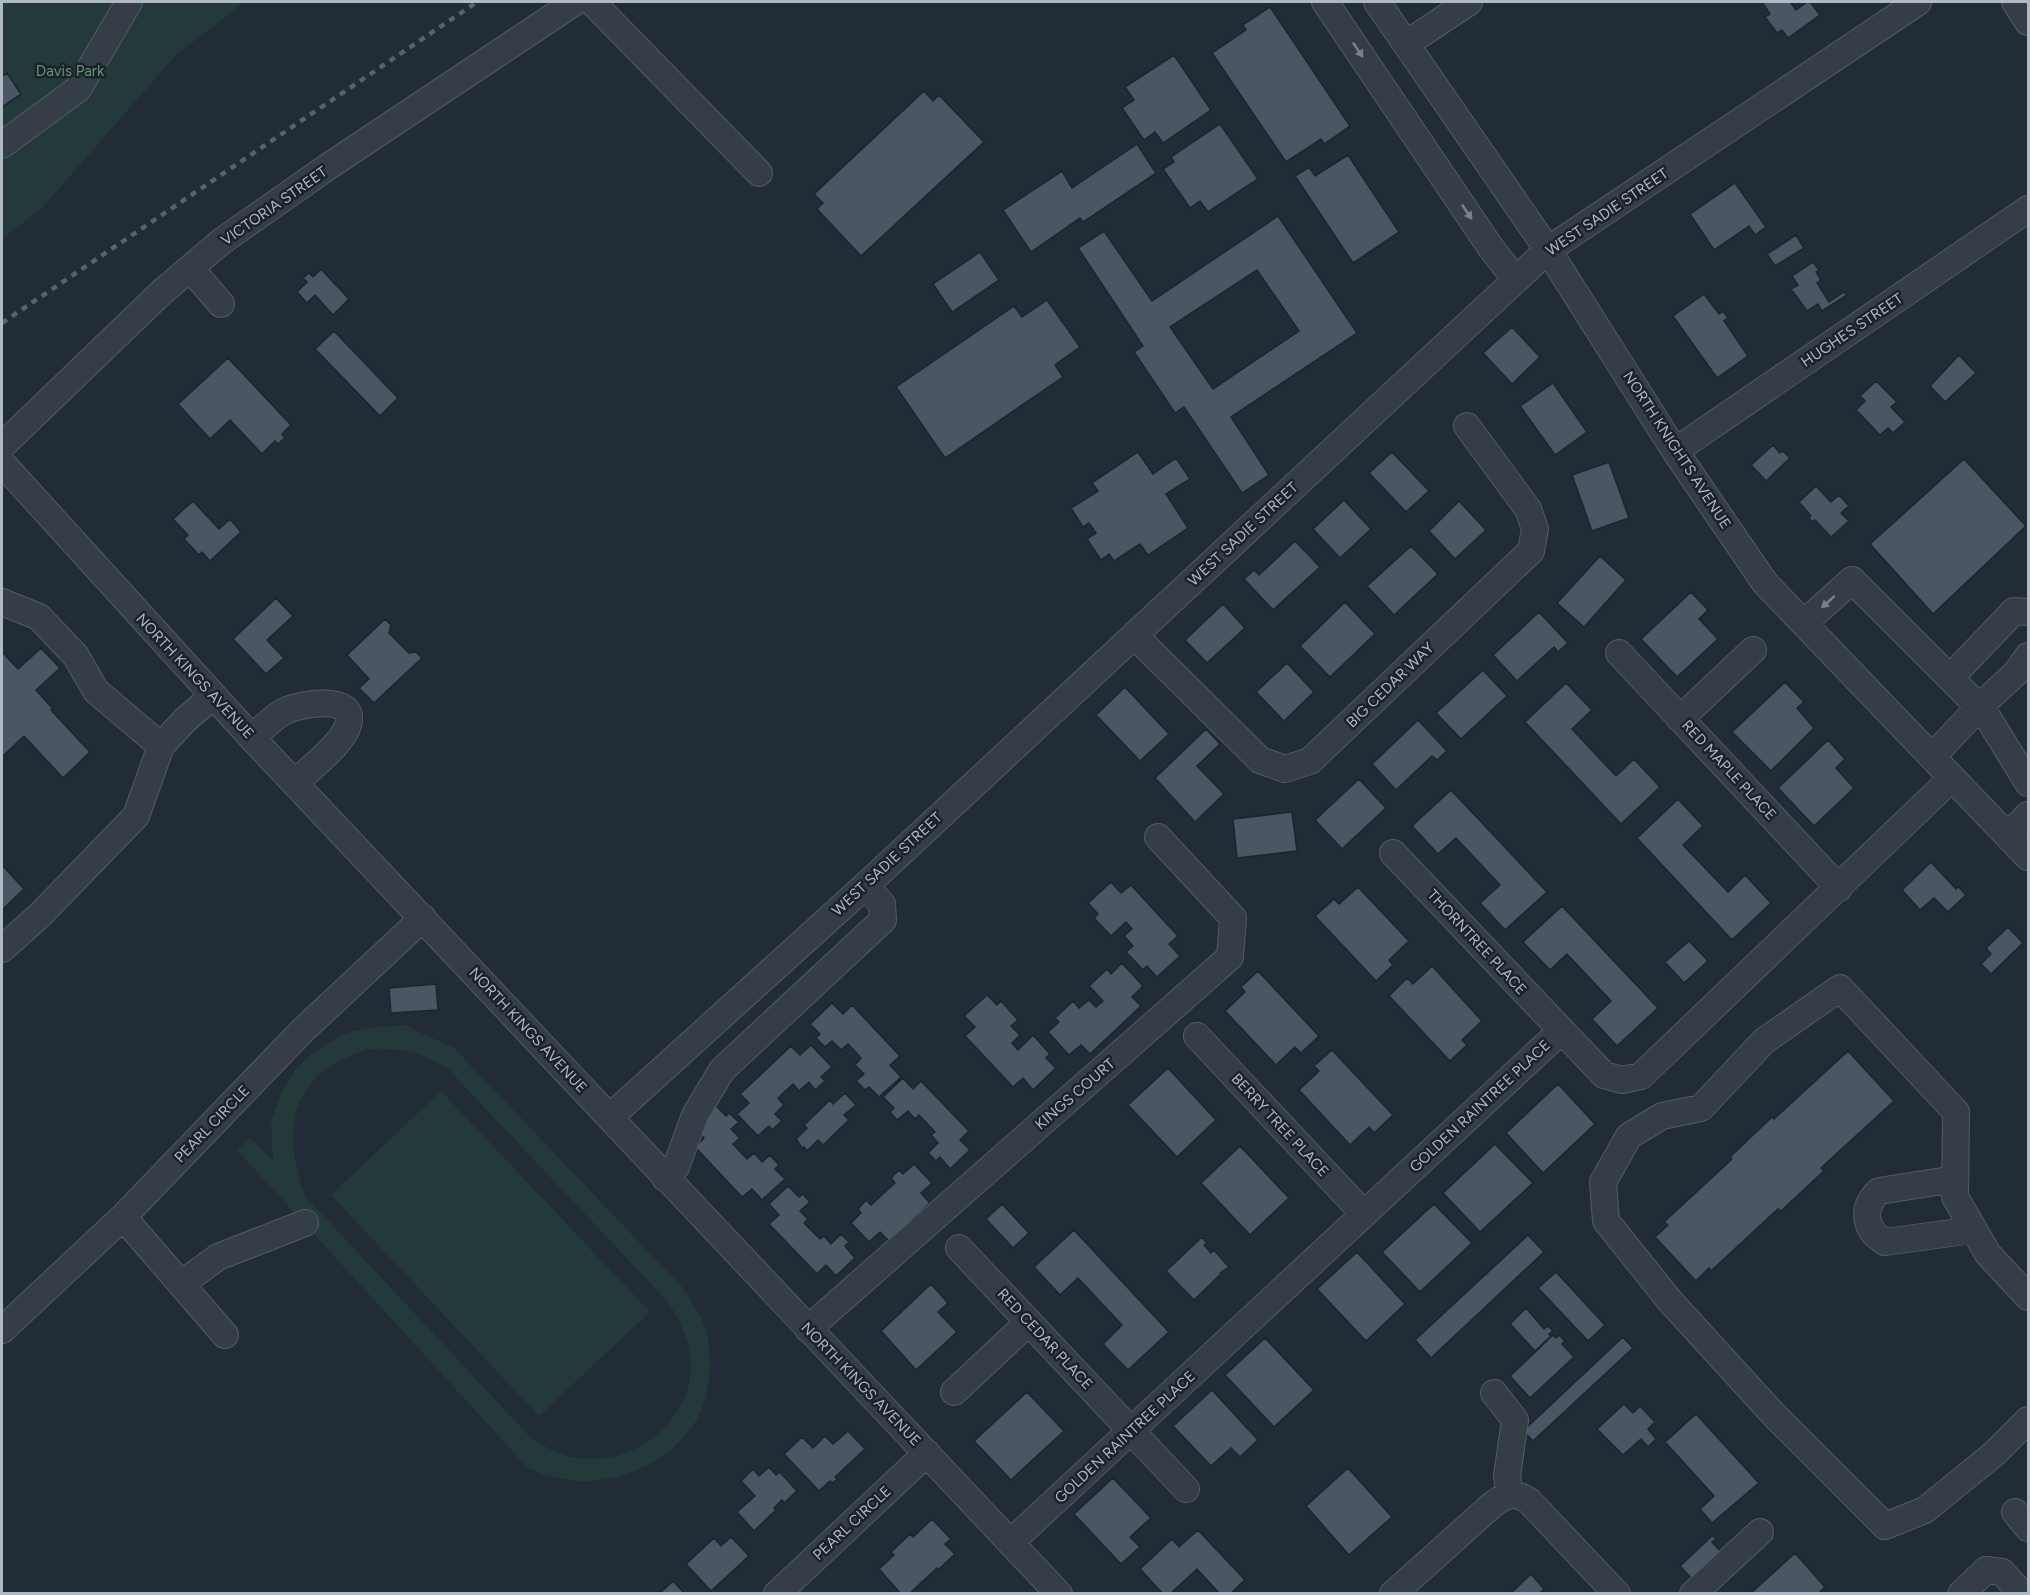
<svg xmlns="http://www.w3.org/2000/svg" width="2030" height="1595" font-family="Figtree,sans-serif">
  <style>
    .green { fill: #243939; fill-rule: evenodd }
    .building { fill: #4a5663; stroke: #1c252e; stroke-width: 1.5; fill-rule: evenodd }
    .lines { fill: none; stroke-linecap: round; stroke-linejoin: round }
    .minor-casing { stroke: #525c65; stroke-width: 28 }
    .minor { stroke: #353e47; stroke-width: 26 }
    .rail { stroke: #57626e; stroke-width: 4.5; stroke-dasharray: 6 6; stroke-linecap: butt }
    .oneway { fill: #78828c }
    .labels { text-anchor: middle; stroke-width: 5; stroke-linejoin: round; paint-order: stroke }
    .park-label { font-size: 15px; fill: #68936f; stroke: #1a232c }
    .street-label { font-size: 15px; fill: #afb9c4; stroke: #1a232c }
  </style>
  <rect width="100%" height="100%" fill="#222c37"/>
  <path class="green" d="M 2,2 L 242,2 L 232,12 L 177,54 L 42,208 L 2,239 Z
    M 404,1025 L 454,1048 L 682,1287 C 692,1302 703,1317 707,1335 C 713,1363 710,1400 694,1424 C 658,1477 584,1497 527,1467 L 237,1150 L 250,1138 L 273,1161 L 271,1122 L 281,1093 L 296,1068 L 316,1051 L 343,1034 L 366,1028 ZM 366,1049 C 400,1048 419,1051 448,1069 L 668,1302 C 680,1320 691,1344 691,1366 C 690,1423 632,1467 577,1458 C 559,1455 545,1447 531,1438 L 305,1196 C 288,1149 283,1096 332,1065 C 342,1059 355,1054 366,1049 Z
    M 441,1091 L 650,1312 L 539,1416 L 331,1195 Z"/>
  <path class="building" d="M 1762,2 L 1790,2 L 1796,10 L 1807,2 L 1810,2 L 1820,15 L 1788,38 L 1782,30 L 1777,33 L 1765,17 L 1770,14 Z
    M 1270,7 L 1350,126 L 1324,144 L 1321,139 L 1286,162 L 1212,53 L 1246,30 L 1243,25 Z
    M 1174,55 L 1211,110 L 1163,143 L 1155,132 L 1144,140 L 1122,108 L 1134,100 L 1125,87 Z
    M 7,73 L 21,94 L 2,107 L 2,76 Z
    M 924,91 L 933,101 L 939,95 L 984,142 L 861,256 L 817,209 L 823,203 L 814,194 Z
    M 1220,124 L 1258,179 L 1208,212 L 1200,201 L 1190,208 L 1163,169 L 1174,162 L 1171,157 Z
    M 1137,144 L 1156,173 L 1083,222 L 1080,218 L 1031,252 L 1003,210 L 1062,171 L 1072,188 Z
    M 1348,155 L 1399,232 L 1353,263 L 1295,176 L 1309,167 L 1315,176 Z
    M 1735,183 L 1766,227 L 1755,235 L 1749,226 L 1714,250 L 1690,214 Z
    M 1278,216 L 1357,333 L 1231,417 L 1269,475 L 1242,493 L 1184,407 L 1175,413 L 1134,352 L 1143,346 L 1078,248 L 1104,231 L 1152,301 ZM 1257,270 L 1299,331 L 1213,389 L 1170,327 Z
    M 1796,235 L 1804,248 L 1775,266 L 1767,254 Z
    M 980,252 L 999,280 L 952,312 L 933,284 Z
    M 1813,262 L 1819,270 L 1816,272 L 1821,280 L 1817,283 L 1829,302 L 1844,292 L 1847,295 L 1822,311 L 1818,304 L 1807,311 L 1791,289 L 1798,285 L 1792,276 Z
    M 321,269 L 349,299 L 333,315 L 315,295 L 307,303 L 297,292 L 307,282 L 303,278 L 309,273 L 313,277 Z
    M 1704,294 L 1719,314 L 1723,311 L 1728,318 L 1724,321 L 1748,356 L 1717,378 L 1673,316 Z
    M 1047,300 L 1080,347 L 1055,365 L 1063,377 L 945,458 L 896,387 L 1014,306 L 1022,317 Z
    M 1512,327 L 1540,357 L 1512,384 L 1483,353 Z
    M 334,331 L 398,398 L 380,416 L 315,349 Z
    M 1959,355 L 1976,373 L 1945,402 L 1930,386 Z
    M 228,358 L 291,425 L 282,434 L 285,438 L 278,444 L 275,441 L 262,454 L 230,420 L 210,439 L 178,404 Z
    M 1876,381 L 1897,402 L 1891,407 L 1905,422 L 1893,433 L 1888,428 L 1880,435 L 1856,410 L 1865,401 L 1860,396 Z
    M 1553,383 L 1587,432 L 1555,455 L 1520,406 Z
    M 1773,445 L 1780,453 L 1783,451 L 1790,458 L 1766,481 L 1751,465 Z
    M 1138,452 L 1153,474 L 1176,458 L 1190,479 L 1166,494 L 1188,528 L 1148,555 L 1140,544 L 1114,561 L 1109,554 L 1101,560 L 1087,539 L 1096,533 L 1089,523 L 1083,527 L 1071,508 L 1098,491 L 1092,483 Z
    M 1392,452 L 1429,491 L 1406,512 L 1369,473 Z
    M 1964,459 L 2026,526 L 1933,614 L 1870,544 Z
    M 1609,462 L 1629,518 L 1592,531 L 1572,475 Z
    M 1816,486 L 1831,502 L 1839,495 L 1849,506 L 1841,513 L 1849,521 L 1831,537 L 1815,520 L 1812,522 L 1809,518 L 1811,516 L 1799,502 Z
    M 1344,500 L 1371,529 L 1340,558 L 1313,529 Z
    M 193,501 L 219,529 L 230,519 L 241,532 L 210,561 L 202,552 L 199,555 L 184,539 L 188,535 L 173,519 Z
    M 1459,501 L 1486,530 L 1455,559 L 1429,531 Z
    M 1295,541 L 1320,567 L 1273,610 L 1244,579 L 1254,570 L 1259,575 Z
    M 1411,546 L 1438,574 L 1394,615 L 1367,586 Z
    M 1600,556 L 1626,580 L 1584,627 L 1557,603 Z
    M 1691,592 L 1708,610 L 1699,619 L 1718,639 L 1677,677 L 1641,639 Z
    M 276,598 L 293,616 L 267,640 L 284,658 L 266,674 L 233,639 Z
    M 1345,602 L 1375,634 L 1330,677 L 1300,646 Z
    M 1223,604 L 1245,628 L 1207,663 L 1185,640 Z
    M 1539,612 L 1568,643 L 1558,652 L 1554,647 L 1517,681 L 1493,655 Z
    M 385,619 L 391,625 L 389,633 L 409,653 L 416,652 L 422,658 L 374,703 L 359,688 L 369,679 L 347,655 Z
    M 41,648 L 60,668 L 36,690 L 53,709 L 51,710 L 90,752 L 63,778 L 24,736 L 2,757 L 2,652 L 18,669 Z
    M 1287,663 L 1314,692 L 1284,721 L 1256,692 Z
    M 1483,670 L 1507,696 L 1461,739 L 1436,713 Z
    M 1785,682 L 1804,702 L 1797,708 L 1814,728 L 1771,771 L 1732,732 Z
    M 1566,683 L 1592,710 L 1572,729 L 1616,776 L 1634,759 L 1660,787 L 1621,824 L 1525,722 Z
    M 1125,687 L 1169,734 L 1140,761 L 1096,715 Z
    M 1418,720 L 1447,751 L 1437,760 L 1432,756 L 1396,790 L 1372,764 Z
    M 1206,729 L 1220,744 L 1197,766 L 1224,794 L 1195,822 L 1155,778 Z
    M 1828,740 L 1845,759 L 1836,768 L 1854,788 L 1814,826 L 1778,788 Z
    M 1359,779 L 1386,808 L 1342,849 L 1315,820 Z
    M 1451,790 L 1547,892 L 1505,930 L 1480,903 L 1500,885 L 1456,838 L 1438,854 L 1412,826 Z
    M 1678,799 L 1703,826 L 1683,845 L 1728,892 L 1745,875 L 1771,903 L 1732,940 L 1637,838 Z
    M 1292,812 L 1297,851 L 1237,858 L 1233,819 Z
    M 1931,862 L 1956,889 L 1958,886 L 1966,895 L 1948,912 L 1934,898 L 1920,910 L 1902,890 Z
    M 2,865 L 24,889 L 2,910 Z
    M 1111,882 L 1121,893 L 1131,885 L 1178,936 L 1169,944 L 1180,956 L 1157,977 L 1147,966 L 1143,970 L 1126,952 L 1133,946 L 1124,936 L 1132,929 L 1126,922 L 1111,936 L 1094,918 L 1098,914 L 1088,903 Z
    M 1358,887 L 1409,941 L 1389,960 L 1393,965 L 1376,981 L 1315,916 L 1334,899 L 1339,904 Z
    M 1562,906 L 1658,1008 L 1617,1046 L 1592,1019 L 1611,1001 L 1567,954 L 1550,970 L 1523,942 Z
    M 2008,927 L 2023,943 L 1991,974 L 1981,964 L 1991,954 L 1986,948 Z
    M 1689,941 L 1708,961 L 1684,983 L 1665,962 Z
    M 1122,963 L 1143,986 L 1132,997 L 1141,1006 L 1090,1054 L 1081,1045 L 1069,1055 L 1048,1032 L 1059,1022 L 1055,1018 L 1073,1001 L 1079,1008 L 1089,1000 L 1096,1007 L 1103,1001 L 1089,986 L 1107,969 L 1111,974 Z
    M 1432,966 L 1482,1021 L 1462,1040 L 1467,1045 L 1450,1061 L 1389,996 L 1407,978 L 1413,984 Z
    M 1258,971 L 1319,1036 L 1301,1053 L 1295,1047 L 1276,1065 L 1225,1011 L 1245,992 L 1241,987 Z
    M 436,984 L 438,1010 L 391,1013 L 389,988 Z
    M 987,995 L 997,1005 L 1001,1001 L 1018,1020 L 1011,1026 L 1020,1035 L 1012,1043 L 1018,1050 L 1033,1035 L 1050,1054 L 1046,1058 L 1056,1068 L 1033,1090 L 1023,1078 L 1013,1087 L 965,1036 L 975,1027 L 964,1016 Z
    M 832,1003 L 843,1014 L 852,1005 L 900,1056 L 890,1065 L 901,1077 L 879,1097 L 869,1087 L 865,1090 L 856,1081 L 864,1074 L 855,1065 L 861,1058 L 848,1044 L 841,1050 L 832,1041 L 825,1047 L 816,1038 L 820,1034 L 810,1024 Z
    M 811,1045 L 832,1067 L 821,1077 L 825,1081 L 815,1090 L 809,1082 L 799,1091 L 793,1084 L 778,1098 L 784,1105 L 775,1114 L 782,1121 L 772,1130 L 769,1126 L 758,1136 L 737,1114 L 749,1103 L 740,1094 L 791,1046 L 800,1055 Z
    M 1332,1050 L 1393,1115 L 1374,1133 L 1369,1127 L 1350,1145 L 1299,1090 L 1319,1071 L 1314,1066 Z
    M 1848,1051 L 1894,1101 L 1821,1168 L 1824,1171 L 1781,1211 L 1778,1209 L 1711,1271 L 1709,1268 L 1696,1281 L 1655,1237 L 1668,1225 L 1664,1222 L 1732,1159 L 1730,1157 L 1772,1117 L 1774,1119 Z
    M 1168,1068 L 1216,1120 L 1177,1157 L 1128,1105 Z
    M 903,1078 L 913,1089 L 921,1081 L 969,1131 L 960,1140 L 970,1150 L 950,1169 L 940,1157 L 936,1161 L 928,1153 L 938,1143 L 931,1135 L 935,1132 L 919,1115 L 915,1119 L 908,1111 L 897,1120 L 890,1112 L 894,1108 L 883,1097 Z
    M 1558,1084 L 1595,1124 L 1543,1173 L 1506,1133 Z
    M 845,1093 L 856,1105 L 844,1115 L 849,1120 L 823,1145 L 818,1140 L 807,1151 L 804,1147 L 803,1149 L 796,1139 L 807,1128 L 804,1125 L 830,1100 L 833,1104 Z
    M 716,1106 L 726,1116 L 729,1113 L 739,1122 L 731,1129 L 740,1138 L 733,1144 L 747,1159 L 754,1153 L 762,1162 L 770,1155 L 779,1165 L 775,1169 L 785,1179 L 762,1200 L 752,1189 L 742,1197 L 695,1147 L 704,1138 L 693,1126 Z
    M 1495,1144 L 1533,1183 L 1480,1232 L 1443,1193 Z
    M 1240,1146 L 1289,1198 L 1250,1235 L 1201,1183 Z
    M 914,1164 L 932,1183 L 921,1193 L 930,1203 L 889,1241 L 880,1232 L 869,1242 L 851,1223 L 861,1213 L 858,1209 L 866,1200 L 871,1205 L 895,1183 L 891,1178 L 899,1170 L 903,1174 Z
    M 788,1186 L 799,1197 L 803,1194 L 810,1202 L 800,1211 L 808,1219 L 804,1223 L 820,1239 L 824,1236 L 831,1244 L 841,1234 L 849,1242 L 845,1246 L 855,1258 L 836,1276 L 826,1265 L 817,1274 L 769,1224 L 779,1215 L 769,1204 Z
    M 1002,1204 L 1029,1233 L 1013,1248 L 986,1219 Z
    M 1434,1204 L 1472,1243 L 1420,1292 L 1382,1252 Z
    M 1074,1230 L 1169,1332 L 1128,1370 L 1103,1344 L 1122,1325 L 1078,1278 L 1060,1295 L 1034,1267 Z
    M 1528,1235 L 1544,1252 L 1431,1358 L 1415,1340 Z
    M 1202,1237 L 1207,1243 L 1204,1245 L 1211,1253 L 1214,1250 L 1229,1267 L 1220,1273 L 1221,1274 L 1194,1300 L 1166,1271 Z
    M 1357,1252 L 1405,1304 L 1366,1341 L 1317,1289 Z
    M 1556,1272 L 1605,1325 L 1588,1341 L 1538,1288 Z
    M 931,1284 L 948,1303 L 938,1312 L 957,1332 L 916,1370 L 881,1331 Z
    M 1526,1308 L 1544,1329 L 1548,1326 L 1553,1331 L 1549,1334 L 1551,1336 L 1535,1351 L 1510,1324 Z
    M 1553,1335 L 1556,1338 L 1559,1335 L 1565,1341 L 1562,1344 L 1574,1357 L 1530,1398 L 1510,1376 Z
    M 1623,1337 L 1633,1348 L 1533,1441 L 1523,1431 Z
    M 1265,1338 L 1314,1390 L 1274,1427 L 1225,1375 Z
    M 1212,1390 L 1258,1440 L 1240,1457 L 1231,1448 L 1211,1466 L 1173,1426 Z
    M 1027,1392 L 1064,1431 L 1011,1480 L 974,1441 Z
    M 1624,1404 L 1633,1413 L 1640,1406 L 1655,1422 L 1648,1429 L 1656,1439 L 1648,1447 L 1641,1439 L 1623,1455 L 1597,1429 Z
    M 1696,1414 L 1759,1483 L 1712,1523 L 1700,1509 L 1714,1496 L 1665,1442 Z
    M 848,1431 L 865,1449 L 835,1477 L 837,1479 L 833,1483 L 830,1481 L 819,1491 L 784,1454 L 802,1437 L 813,1448 L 825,1436 L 833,1444 Z
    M 769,1467 L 776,1475 L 780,1472 L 797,1491 L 784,1503 L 782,1500 L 774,1508 L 776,1510 L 754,1531 L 737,1512 L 755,1496 L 741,1481 L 753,1469 L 759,1476 Z
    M 1348,1468 L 1392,1517 L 1349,1555 L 1306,1506 Z
    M 1113,1478 L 1151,1518 L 1130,1537 L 1140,1547 L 1121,1564 L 1074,1514 Z
    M 932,1519 L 951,1539 L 945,1544 L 955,1554 L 938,1570 L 937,1568 L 909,1594 L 901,1594 L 879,1569 L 894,1555 L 891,1552 L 910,1534 L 913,1537 Z
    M 1198,1530 L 1245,1580 L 1230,1594 L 1220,1594 L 1197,1569 L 1170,1594 L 1163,1594 L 1140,1569 L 1172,1539 L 1179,1547 Z
    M 1713,1535 L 1716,1539 L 1712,1542 L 1722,1553 L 1693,1580 L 1680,1566 Z
    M 731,1537 L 749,1556 L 711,1591 L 686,1564 L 714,1538 L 721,1546 Z
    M 1795,1553 L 1825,1587 L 1818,1594 L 1750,1594 Z
    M 1531,1574 L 1544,1589 L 1539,1594 L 1510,1594 Z
    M 673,1581 L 685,1594 L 659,1594 Z"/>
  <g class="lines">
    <g class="minor-casing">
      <path id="minor" d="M 592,2 L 759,173
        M 1325,2 L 1491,248 L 1516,280
        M 1377,2 L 1548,250 L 1675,451 L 1765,583 L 2028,857
        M 2015,2 L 2028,22
        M 1406,44 L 1469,2
        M 2,145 L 78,89 L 129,2
        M 190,268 L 221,304
        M 2,446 L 162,292 L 222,241 L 326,168 L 575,2
        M 1675,451 L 2028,209
        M 2,463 L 252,738 L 1059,1594
        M 2,602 L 39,617 L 76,656 L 96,691 L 161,746 L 185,720 L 213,696
        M 1804,623 L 1852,580 L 1985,713 L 2028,783
        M 1134,635 L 1260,760 L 1285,769 L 1310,761 L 1531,551 L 1535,529 L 1528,509 L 1467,426
        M 1619,653 L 1839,888
        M 1950,678 L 2014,611 L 2028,612
        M 1680,719 L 1753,650
        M 252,738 C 262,729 273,717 285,711 C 299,704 358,693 348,725 C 343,744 309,769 295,783
        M 1932,757 L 1979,707 L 2016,673 L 2028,656
        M 2008,836 L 2028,815
        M 1393,853 L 1604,1075 L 1622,1080 L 1641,1076 L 1952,778
        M 2,949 L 40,915 L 136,816 L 161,746
        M 1197,1036 L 1364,1214
        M 610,1117 L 865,886 L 1548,250 L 1918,2
        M 665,1178 L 676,1167 L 695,1115 L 722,1070 L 883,920 L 882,904 L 865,886
        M 1955,1179 L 1879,1191 C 1861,1208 1864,1230 1885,1242 L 1973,1230
        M 123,1217 L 225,1335
        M 959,1248 L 1186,1489
        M 181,1284 L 218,1257 L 305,1223
        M 2028,1297 L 1988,1254 L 1955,1197 L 1956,1112 L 1840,988 L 1764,1041 L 1701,1108 L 1662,1116 L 1629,1136 L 1603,1182 L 1606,1221 L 1670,1301 L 1775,1416 L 1885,1526 L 1925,1510 L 1995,1453 L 2028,1420
        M 808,1329 L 1230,957 L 1233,918 L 1158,837
        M 2,1330 L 123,1217 L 302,1031 L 423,918
        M 954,1392 L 1029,1322
        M 1494,1393 L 1515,1420 L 1507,1476 L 1510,1494
        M 2015,1512 L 2028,1528
        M 1011,1542 L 1561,1031
        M 777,1594 L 927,1453
        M 1393,1594 L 1492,1505 C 1505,1495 1515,1491 1529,1501 L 1617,1594
        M 1693,1594 L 1760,1532
        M 1961,1594 L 1986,1570 L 2002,1572 L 2022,1594"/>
    </g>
    <use href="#minor" class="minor"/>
    <path class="rail" d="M 2,323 L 477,2"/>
  </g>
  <defs><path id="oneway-solid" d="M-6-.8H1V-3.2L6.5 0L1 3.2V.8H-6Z" transform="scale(1.5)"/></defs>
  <g class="oneway">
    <use href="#oneway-solid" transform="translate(1358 50) rotate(56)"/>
    <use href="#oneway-solid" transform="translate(1467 212) rotate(56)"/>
    <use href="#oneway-solid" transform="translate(1828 602) rotate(138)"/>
  </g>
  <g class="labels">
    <g class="park-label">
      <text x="70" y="76">Davis Park</text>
    </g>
    <g class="street-label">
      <text transform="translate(274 206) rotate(-35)" y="5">VICTORIA STREET</text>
      <text transform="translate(1607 212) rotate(-34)" y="5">WEST SADIE STREET</text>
      <text transform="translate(1852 330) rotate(-34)" y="5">HUGHES STREET</text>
      <text transform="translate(1677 450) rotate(57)" y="5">NORTH KNIGHTS AVENUE</text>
      <text transform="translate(1243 534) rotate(-43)" y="5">WEST SADIE STREET</text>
      <text transform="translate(195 676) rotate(47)" y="5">NORTH KINGS AVENUE</text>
      <text transform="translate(1390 685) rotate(-44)" y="5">BIG CEDAR WAY</text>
      <text transform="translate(1729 770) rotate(47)" y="5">RED MAPLE PLACE</text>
      <text transform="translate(887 864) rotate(-43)" y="5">WEST SADIE STREET</text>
      <text transform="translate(1477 942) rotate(47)" y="5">THORNTREE PLACE</text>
      <text transform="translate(528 1030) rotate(47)" y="5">NORTH KINGS AVENUE</text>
      <text transform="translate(1075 1094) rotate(-41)" y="5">KINGS COURT</text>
      <text transform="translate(1480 1106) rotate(-43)" y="5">GOLDEN RAINTREE PLACE</text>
      <text transform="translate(212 1124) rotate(-46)" y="5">PEARL CIRCLE</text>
      <text transform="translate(1280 1125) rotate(47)" y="5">BERRY TREE PLACE</text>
      <text transform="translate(1045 1339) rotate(47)" y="5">RED CEDAR PLACE</text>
      <text transform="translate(861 1384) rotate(46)" y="5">NORTH KINGS AVENUE</text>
      <text transform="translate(1125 1437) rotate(-43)" y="5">GOLDEN RAINTREE PLACE</text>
      <text transform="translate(852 1523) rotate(-43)" y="5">PEARL CIRCLE</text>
    </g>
  </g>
  <rect width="2030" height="1595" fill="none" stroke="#afb9c4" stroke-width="6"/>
</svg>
